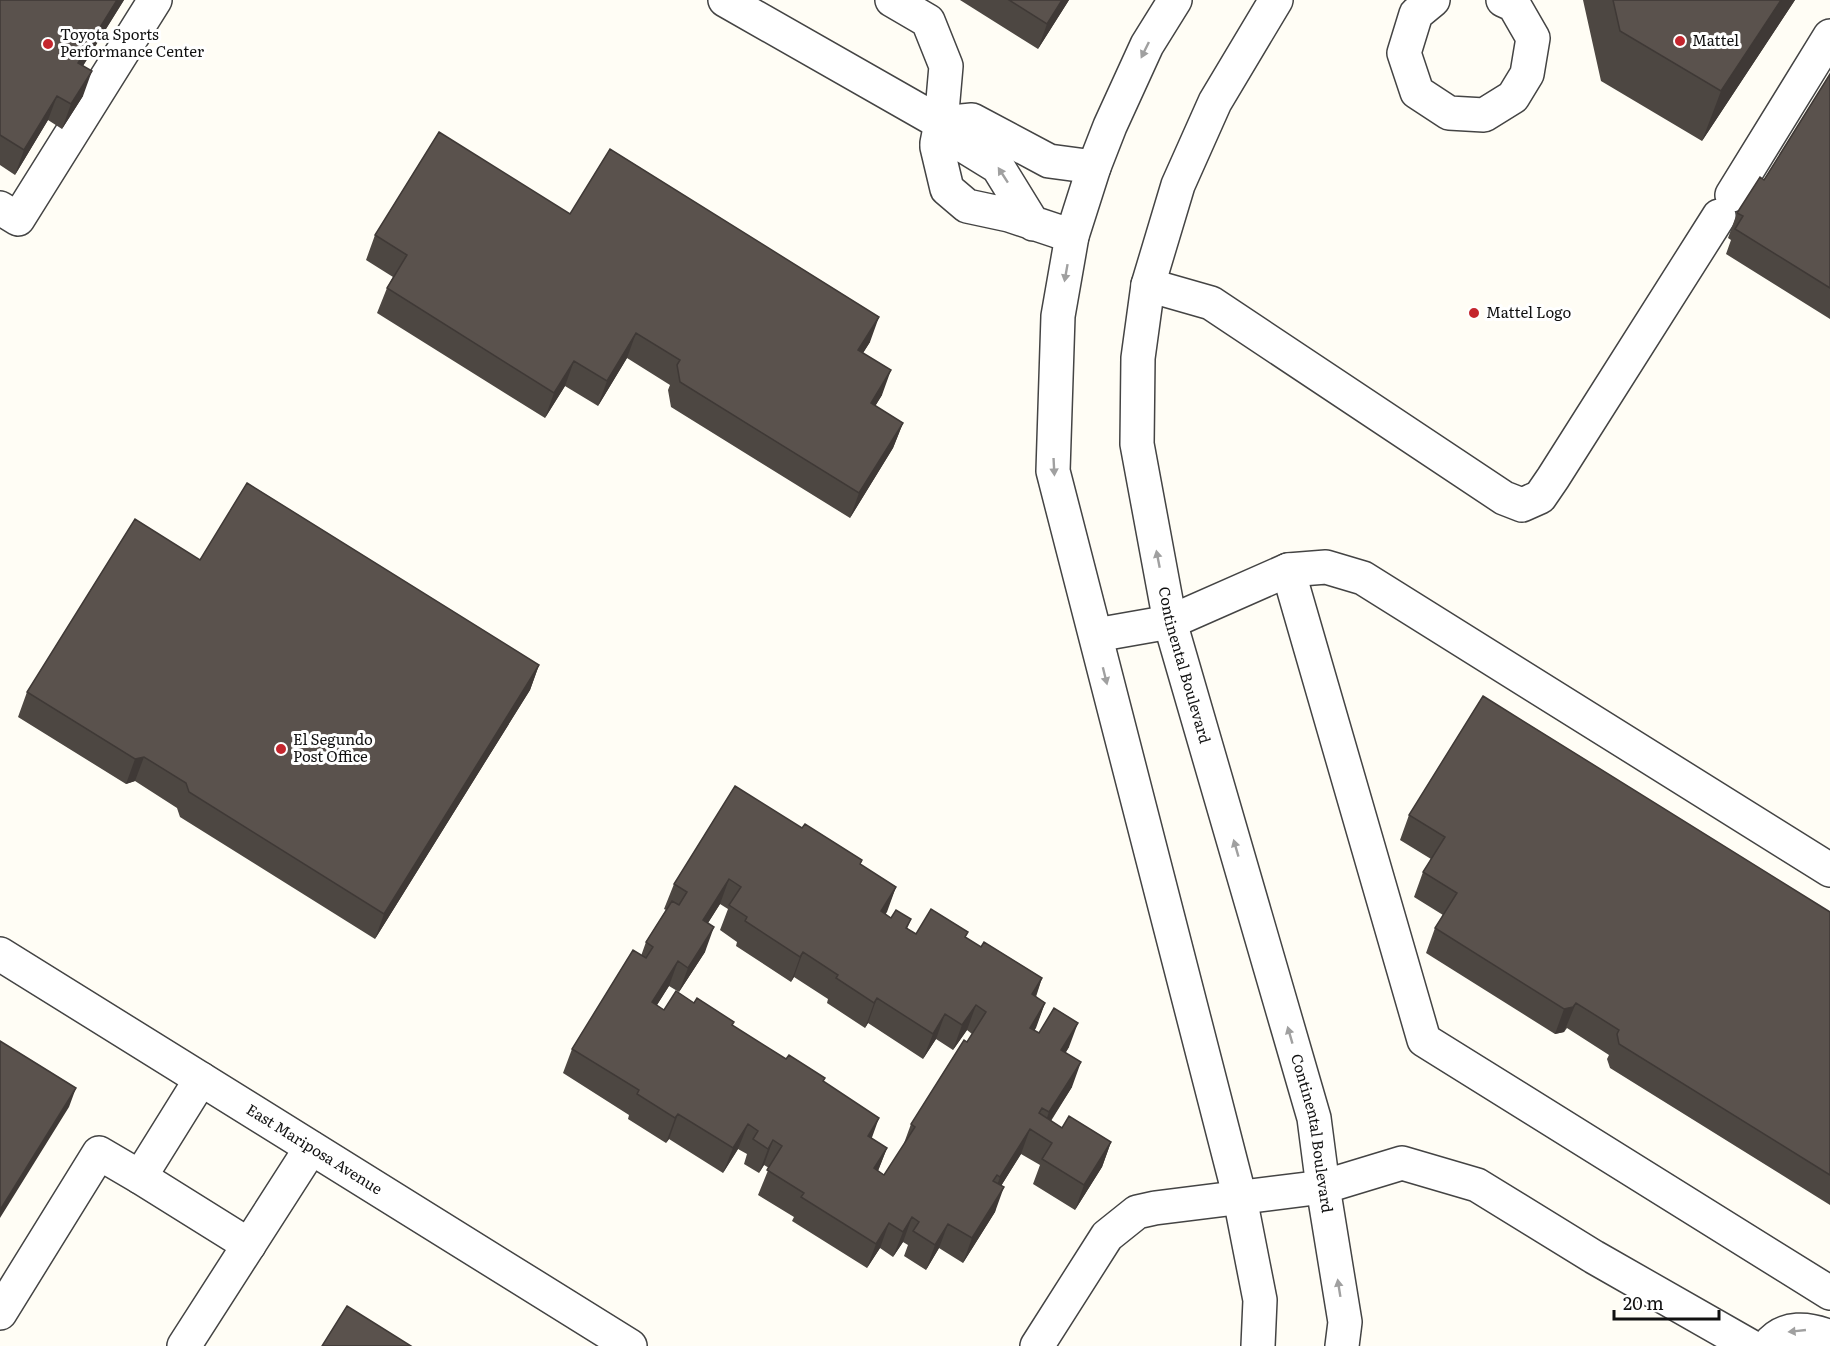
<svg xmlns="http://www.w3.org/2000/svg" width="1830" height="1346" font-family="Literata,serif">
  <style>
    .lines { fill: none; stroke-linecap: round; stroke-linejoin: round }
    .minor-casing { stroke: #444; stroke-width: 36 }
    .minor { stroke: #fff; stroke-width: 33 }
    .wall { fill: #4d4742; fill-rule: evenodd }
    .shaded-wall { fill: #3f3936 }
    .building { fill: #5a524d; stroke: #3f3936; stroke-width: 1.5; fill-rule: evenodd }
    .oneway { fill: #a0a0a0 }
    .poi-dot { fill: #c4262e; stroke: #fff; stroke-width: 2 }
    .labels { text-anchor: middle; stroke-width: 6; stroke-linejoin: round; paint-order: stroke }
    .poi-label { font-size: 15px; fill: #111; stroke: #fff; text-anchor: start }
    .street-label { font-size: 15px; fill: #111; stroke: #fff }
  </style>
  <rect width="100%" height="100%" fill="#fffdf5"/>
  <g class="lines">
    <g class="minor-casing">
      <g id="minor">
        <path d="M 725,0 L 941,123 L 946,66 L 928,21 L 892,0"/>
        <path d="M 1175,0 L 1147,45 L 1110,126 L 1094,167 L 1072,236 L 1058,316 L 1053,471 L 1240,1198 L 1260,1300 L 1258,1346"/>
        <path id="s1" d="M 1276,0 L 1215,102 L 1178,185 L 1148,285 L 1138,358 L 1137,444 L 1170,622 L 1314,1118 L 1323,1187 L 1345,1322 L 1342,1346"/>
        <path d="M 1433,0 L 1416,14 L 1404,53 L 1417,92 L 1449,113 L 1484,115 L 1513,97 L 1527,74 L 1533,38 L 1514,5 L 1503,0"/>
        <path d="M 937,143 L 941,123 L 972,120 L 1049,161 L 1094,167"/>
        <path d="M 1732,195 L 1830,36"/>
        <path d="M 0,208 L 18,219 L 155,0"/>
        <path d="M 1033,224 L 998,167 L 959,143 L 937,147 L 947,189 L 967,206 L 1009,215 L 1072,236"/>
        <path d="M 1148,285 L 1211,303 L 1504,498 L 1522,505 L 1540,497 L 1553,478 L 1719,216"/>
        <path d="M 1288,570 L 1424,1040 L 1830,1293"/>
        <path d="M 1096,635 L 1170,622 L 1288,570 L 1326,567 L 1363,578 L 1830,870"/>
        <path id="s2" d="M 0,954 L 630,1346"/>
        <path d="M 140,1177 L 249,1245"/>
        <path d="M 0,1313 L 99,1153 L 140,1177 L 201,1079"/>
        <path d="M 184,1346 L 311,1148"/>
        <path d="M 1037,1346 L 1107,1236 L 1137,1212 L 1155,1208 L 1323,1187 L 1402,1163 L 1477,1185 L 1594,1257 L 1750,1346"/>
        <path d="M 1768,1346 C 1784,1325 1809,1328 1830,1337"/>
      </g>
    </g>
    <use href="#minor" class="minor"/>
  </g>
  <path class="wall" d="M 0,0 L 124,0 L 83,66 L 83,96 L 62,129 L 48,120 L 15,175 L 0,165 Z
    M 960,0 L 1069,0 L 1038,49 Z
    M 1583,0 L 1795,0 L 1702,141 L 1601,81 Z
    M 1830,74 L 1830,319 L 1726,254 L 1731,240 L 1728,238 L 1737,213 L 1764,180 Z
    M 570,214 L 870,342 L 863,353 L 882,395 L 875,406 L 903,423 L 893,448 L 850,518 L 671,407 L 668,390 L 670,385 L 627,358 L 598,406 L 565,386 L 545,418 L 377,313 L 387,288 L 393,277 L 366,260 L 375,235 Z
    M 200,560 L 539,665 L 530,690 L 375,939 L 180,817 L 177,808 L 135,781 L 126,784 L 18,717 L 27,692 Z
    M 1409,815 L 1830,912 L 1830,1205 L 1610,1068 L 1607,1059 L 1609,1055 L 1567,1028 L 1564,1032 L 1555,1034 L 1426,953 L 1435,928 L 1443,915 L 1414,897 L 1423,872 L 1431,859 L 1400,840 Z
    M 861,865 L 896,887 L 885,914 L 891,918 L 911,919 L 907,929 L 916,934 L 966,938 L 981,947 L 1042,978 L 1036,997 L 1045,1003 L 1034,1031 L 1069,1047 L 1066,1052 L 1072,1087 L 1051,1121 L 1062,1128 L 1111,1142 L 1102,1167 L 1075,1210 L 1033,1184 L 1040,1165 L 1021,1154 L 1001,1186 L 995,1212 L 963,1263 L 939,1248 L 926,1270 L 904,1256 L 908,1245 L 903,1242 L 893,1257 L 880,1248 L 867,1268 L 792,1221 L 794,1217 L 758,1195 L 769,1168 L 764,1165 L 759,1173 L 744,1164 L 747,1154 L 738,1149 L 723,1173 L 669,1139 L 666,1143 L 628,1119 L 629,1115 L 563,1073 L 572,1049 L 641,956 L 646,942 L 666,910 L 664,909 L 674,884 ZM 720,904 L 728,909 L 720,930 L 737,942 L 736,946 L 791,982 L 794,977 L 828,999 L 827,1003 L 865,1028 L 868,1023 L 923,1059 L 936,1039 L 953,1050 L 967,1030 L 972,1034 L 911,1124 L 903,1146 L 884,1175 L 878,1171 L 887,1148 L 872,1139 L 823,1082 L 825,1078 L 786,1059 L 733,1026 L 694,1003 L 664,1010 L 657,1005 L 669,986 L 679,992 L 705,952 L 708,923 Z"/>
  <path class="shaded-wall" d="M 117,0 L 124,0 L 69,88 L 78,63 Z
    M 1062,0 L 1069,0 L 1038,49 L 1047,24 Z
    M 1781,0 L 1795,0 L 1702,141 L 1721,91 Z
    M 92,71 L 83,96 L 62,129 L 71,104 Z
    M 57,96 L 48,120 L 15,175 L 24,150 Z
    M 879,317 L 870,342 L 849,375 L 858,350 Z
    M 636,333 L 627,358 L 598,406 L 607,381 Z
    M 574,361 L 565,386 L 545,418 L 554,393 Z
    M 891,370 L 882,395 L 862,428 L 871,403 Z
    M 903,423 L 893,448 L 850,518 L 859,493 Z
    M 539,665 L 530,690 L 375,939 L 384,914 Z
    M 144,757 L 135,781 L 126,784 L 135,759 Z
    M 729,879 L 720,904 L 694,945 L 703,920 Z
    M 896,887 L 887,912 L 871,936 L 881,911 Z
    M 714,927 L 705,952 L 679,992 L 688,968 Z
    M 803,952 L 794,977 L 791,982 L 800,957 Z
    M 678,961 L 669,986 L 643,1027 L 652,1002 Z
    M 1042,978 L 1033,1003 L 1032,994 Z
    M 877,998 L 868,1023 L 865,1028 L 874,1003 Z
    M 1045,1003 L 1036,1028 L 1020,1053 L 1030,1028 Z
    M 1576,1003 L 1564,1032 L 1555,1034 L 1564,1009 Z
    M 976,1005 L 967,1030 L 953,1050 L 962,1025 Z
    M 945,1014 L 936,1039 L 923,1059 L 933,1034 Z
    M 1078,1023 L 1069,1047 L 1052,1074 L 1061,1050 Z
    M 1081,1062 L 1072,1087 L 1040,1137 L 1049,1112 Z
    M 76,1088 L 69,1107 L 0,1218 L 0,1210 Z
    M 678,1114 L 669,1139 L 666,1143 L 675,1118 Z
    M 879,1118 L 870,1143 L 868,1136 Z
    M 748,1124 L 738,1149 L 723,1173 L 733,1148 Z
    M 1030,1129 L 1021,1154 L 991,1202 L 1000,1177 Z
    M 773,1140 L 764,1165 L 759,1173 L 768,1149 Z
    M 1111,1142 L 1102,1167 L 1075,1210 L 1084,1185 Z
    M 887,1148 L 877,1173 L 874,1168 Z
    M 1004,1187 L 995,1212 L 963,1263 L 972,1238 Z
    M 912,1217 L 903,1242 L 893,1257 L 903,1232 Z
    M 889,1223 L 880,1248 L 867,1268 L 876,1244 Z
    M 948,1224 L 939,1248 L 926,1270 L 935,1245 Z"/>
  <path class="building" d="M 0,0 L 117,0 L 78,63 L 92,71 L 71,104 L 57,96 L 24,150 L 0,135 Z
    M 1009,0 L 1062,0 L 1047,24 Z
    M 1613,0 L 1781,0 L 1721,91 L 1620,31 Z
    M 1830,74 L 1830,288 L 1735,229 L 1743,216 L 1737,213 L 1760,177 L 1764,180 Z
    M 439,132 L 570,214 L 610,149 L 879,317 L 858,350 L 891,370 L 871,403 L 903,423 L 859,493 L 680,382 L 677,365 L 680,360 L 636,333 L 607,381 L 574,361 L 554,393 L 387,288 L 407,255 L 375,235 Z
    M 247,483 L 539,665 L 384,914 L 189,792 L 186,783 L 144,757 L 135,759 L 27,692 L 135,519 L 200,560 Z
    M 1483,696 L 1830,912 L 1830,1175 L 1619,1044 L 1617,1034 L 1619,1030 L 1576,1003 L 1573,1007 L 1564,1009 L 1435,928 L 1457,893 L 1423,872 L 1445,837 L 1409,815 Z
    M 735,786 L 802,828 L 805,824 L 862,860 L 860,864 L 896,887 L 881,911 L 891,918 L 896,910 L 911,919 L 906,928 L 916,934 L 931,909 L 968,932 L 965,937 L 981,947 L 984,942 L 1042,978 L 1032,994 L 1045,1003 L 1030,1028 L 1039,1033 L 1054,1008 L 1078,1023 L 1061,1050 L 1081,1062 L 1049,1112 L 1042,1108 L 1039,1113 L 1062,1128 L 1069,1116 L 1111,1142 L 1084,1185 L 1042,1159 L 1052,1143 L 1030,1129 L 1000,1177 L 997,1175 L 993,1181 L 1004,1187 L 972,1238 L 948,1224 L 935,1245 L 913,1231 L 919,1222 L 912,1217 L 903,1232 L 889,1223 L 876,1244 L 801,1197 L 804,1193 L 767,1170 L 782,1146 L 773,1140 L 768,1149 L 753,1139 L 758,1131 L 748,1124 L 733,1148 L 678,1114 L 675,1118 L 637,1094 L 639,1090 L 572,1049 L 633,950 L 646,958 L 653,947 L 646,942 L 672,901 L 679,905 L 687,892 L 674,884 ZM 729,879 L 741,887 L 729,905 L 747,917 L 745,921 L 800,957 L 803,952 L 838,975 L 836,978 L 874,1003 L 877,998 L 933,1034 L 945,1014 L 962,1025 L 976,1005 L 986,1012 L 967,1042 L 964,1040 L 911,1124 L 915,1127 L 884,1175 L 874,1168 L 887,1148 L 868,1136 L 879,1118 L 823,1081 L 825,1078 L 789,1055 L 786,1059 L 732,1025 L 734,1022 L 697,998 L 694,1003 L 676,991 L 664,1010 L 652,1002 L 678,961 L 688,968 L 714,927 L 703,920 Z
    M 0,1041 L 76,1088 L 0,1210 Z
    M 347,1306 L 411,1346 L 322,1346 Z"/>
  <defs><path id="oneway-solid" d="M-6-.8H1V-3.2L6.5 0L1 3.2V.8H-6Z" transform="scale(1.5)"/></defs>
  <g class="oneway">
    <use href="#oneway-solid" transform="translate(1145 50) rotate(116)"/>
    <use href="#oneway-solid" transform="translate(1003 175) rotate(-123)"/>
    <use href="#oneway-solid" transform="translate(1066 273) rotate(100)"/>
    <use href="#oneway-solid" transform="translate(1054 467) rotate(87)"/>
    <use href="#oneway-solid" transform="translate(1158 559) rotate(-101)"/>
    <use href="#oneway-solid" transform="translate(1105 676) rotate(76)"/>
    <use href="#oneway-solid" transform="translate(1236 848) rotate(-106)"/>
    <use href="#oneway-solid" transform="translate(1290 1035) rotate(-106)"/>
    <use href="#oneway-solid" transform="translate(1339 1288) rotate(-99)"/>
    <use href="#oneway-solid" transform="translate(1797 1331) rotate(174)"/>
  </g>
  <g class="poi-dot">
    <circle cx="1680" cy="41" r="6"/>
    <circle cx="48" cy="44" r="6"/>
    <circle cx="1474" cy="313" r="6"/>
    <circle cx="281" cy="749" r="6"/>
  </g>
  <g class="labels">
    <g class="poi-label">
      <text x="60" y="40">Toyota Sports<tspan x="60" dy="17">Performance Center</tspan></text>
      <text x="1692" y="46">Mattel</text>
      <text x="1486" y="318">Mattel Logo</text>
      <text x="293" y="745">El Segundo<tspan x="293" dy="17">Post Office</tspan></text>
    </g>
    <g class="street-label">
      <text dy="5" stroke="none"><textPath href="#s1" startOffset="700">Continental Boulevard</textPath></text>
      <text dy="5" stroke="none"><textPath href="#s1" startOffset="1186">Continental Boulevard</textPath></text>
      <text dy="5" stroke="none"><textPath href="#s2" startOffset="370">East Mariposa Avenue</textPath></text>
    </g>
  </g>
  <path d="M1614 1310v9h105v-9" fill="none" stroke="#111111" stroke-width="3"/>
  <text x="1623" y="1310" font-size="18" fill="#111111" stroke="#ffffff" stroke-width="4.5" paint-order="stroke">20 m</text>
</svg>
